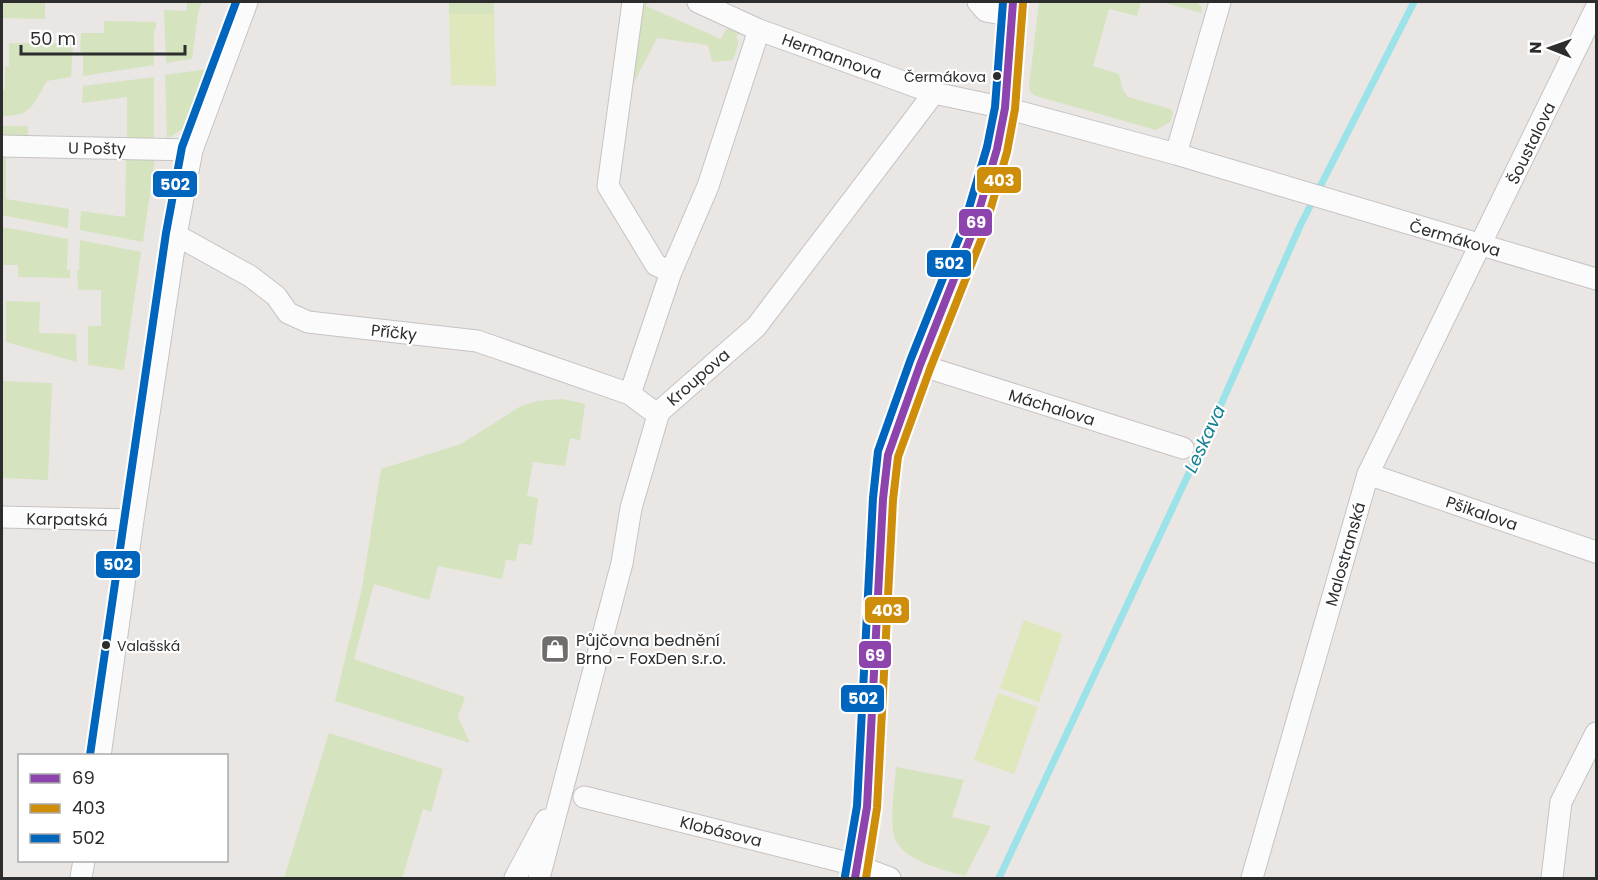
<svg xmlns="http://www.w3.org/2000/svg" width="1598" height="880" font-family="Poppins,sans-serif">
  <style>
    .green { fill: #d5e3bf }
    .pitch { fill: #dfe7bc }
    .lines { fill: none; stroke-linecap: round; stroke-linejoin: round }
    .stream { stroke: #9be3e8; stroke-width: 7 }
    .minor-casing { stroke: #c5c3c4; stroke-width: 23 }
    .tertiary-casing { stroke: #c5c3c4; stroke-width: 29 }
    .minor { stroke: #fcfbfb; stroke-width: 21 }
    .tertiary { stroke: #fcfbfb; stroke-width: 27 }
    .bus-1-casing { stroke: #fff; stroke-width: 12 }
    .bus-2-casing { stroke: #fff; stroke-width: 12 }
    .bus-3-casing { stroke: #fff; stroke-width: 12 }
    .bus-1 { stroke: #8e44ad; stroke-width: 8 }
    .bus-2 { stroke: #cf8e09; stroke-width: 8 }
    .bus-3 { stroke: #0065bd; stroke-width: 8 }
    .bus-dot { fill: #2d2d2d; stroke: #fff; stroke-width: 2 }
    .labels { text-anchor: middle; stroke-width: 4.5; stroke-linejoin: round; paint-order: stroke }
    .bus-label { font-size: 14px; fill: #2d2d2d; stroke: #fff; text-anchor: end }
    .street-label { font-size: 16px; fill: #2d2d2d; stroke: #fff }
    .poi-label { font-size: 16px; fill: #2d2d2d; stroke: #fff; text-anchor: start }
    .water-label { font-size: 18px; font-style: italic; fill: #148093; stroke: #fff }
    .line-badge { stroke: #fff; stroke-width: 2 }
    .badge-label { font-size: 16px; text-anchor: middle; font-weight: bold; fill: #fff }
  </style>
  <rect width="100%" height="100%" fill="#eae6e4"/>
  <path class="green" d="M 2,2 L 45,2 L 45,19 L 2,18 Z
    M 187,2 L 202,2 L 198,13 L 192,59 L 166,63 L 164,10 L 187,11 Z
    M 449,2 L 494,2 L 494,14 L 449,14 Z
    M 641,2 L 648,2 L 646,6 L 721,39 L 728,26 L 740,33 L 736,37 L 739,42 L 733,60 L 712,62 L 708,45 L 657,38 L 628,94 Z
    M 1039,2 L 1141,2 L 1137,16 L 1109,9 L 1093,66 L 1119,74 L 1123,90 L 1128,97 L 1171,109 L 1173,113 L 1170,122 L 1156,130 L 1036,96 L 1031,93 L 1029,87 Z
    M 1161,2 L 1196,2 L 1201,6 L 1202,13 Z
    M 104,21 L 156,22 L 156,29 L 154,29 L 154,65 L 83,76 L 83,52 L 80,51 L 81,33 L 104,33 Z
    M 9,43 L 73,44 L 71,77 L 47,81 C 32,105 33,116 2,116 L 2,90 L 5,89 L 5,67 L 9,66 Z
    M 208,69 C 199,96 196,127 167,138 L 165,75 Z
    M 154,77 L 154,139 L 127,139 L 127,97 L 82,103 L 83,86 Z
    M 2,126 L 28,126 L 28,136 L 2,136 Z
    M 2,156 L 6,156 L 6,199 L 69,209 L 68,228 L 2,215 Z
    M 126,158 L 155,158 L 143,242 L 80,230 L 81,211 L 125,217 Z
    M 2,227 L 68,239 L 67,270 L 70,270 L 70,278 L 18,277 L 18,265 L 2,265 Z
    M 80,240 L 141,252 L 124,370 L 88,365 L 88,326 L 101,326 L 101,290 L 78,290 L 77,270 L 79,270 Z
    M 6,301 L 40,302 L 39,333 L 76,334 L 77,362 L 6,342 Z
    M 2,381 L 52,383 L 48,480 L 2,478 Z
    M 563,399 L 585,404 L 580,440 L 570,438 L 565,466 L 533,462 L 527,496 L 538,498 L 532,545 L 519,543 L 516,561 L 506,560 L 502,579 L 438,566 L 429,600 L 374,584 L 354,659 L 465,697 L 458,717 L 470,743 L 335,701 L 362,588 L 381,469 L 461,444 L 521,406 L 537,401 Z
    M 329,733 L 443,769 L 431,812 L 423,809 L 402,878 L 284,878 Z
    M 896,767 L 964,780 L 952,817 L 991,826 L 965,876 C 944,870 907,862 896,841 C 888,826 895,786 896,767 Z"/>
  <path class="pitch" d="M 449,14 L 494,14 L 496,86 L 451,85 Z
    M 1024,620 L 1063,634 L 1039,702 L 1000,688 Z
    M 998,693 L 1038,707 L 1014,774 L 974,760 Z"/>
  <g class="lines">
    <path class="stream" d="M 999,878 L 1219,409 L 1300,226 L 1414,2"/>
    <g class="minor-casing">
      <path id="minor" d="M 633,2 L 608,186 L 656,265 L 671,272
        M 698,2 L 759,30 L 934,93 L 1005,108 L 1176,154 L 1596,279
        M 978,2 L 986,11 L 1013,16
        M 2,146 L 192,150
        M 1176,154 L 1220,2
        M 176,235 L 250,276 L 276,296 L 288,313 L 308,322 L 477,341 L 630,394 L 650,409 L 659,412
        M 920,365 L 1183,448
        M 630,394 L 671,272 L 708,186 L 759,30
        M 1368,474 L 1596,552
        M 2,517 L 133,520
        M 100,756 L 133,520 L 176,235 L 192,150 L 247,2
        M 584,797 L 836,860 L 858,866 L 890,878
        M 81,878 L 84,860
        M 515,878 L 546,820
        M 539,878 L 622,563 L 631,508 L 659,412 L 756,327 L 934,93
        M 1252,878 L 1368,474 L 1596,8
        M 1552,878 L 1561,802 L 1596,733"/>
    </g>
    <g class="tertiary-casing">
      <path id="tertiary" d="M 855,878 L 867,807 L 883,499 L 888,455 L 920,365 L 973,231 L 997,149 L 1005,108 L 1013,2"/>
    </g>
    <use href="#minor" class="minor"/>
    <use href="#tertiary" class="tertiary"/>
    <g class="bus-1-casing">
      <path id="bus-1" d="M 855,878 L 867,807 L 883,499 L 888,455 L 920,365 L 973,231 L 997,149 L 1005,108 L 1013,2"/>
    </g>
    <g class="bus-2-casing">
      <path id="bus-2" d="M 866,878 L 877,808 L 893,500 L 898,457 L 930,369 L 983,235 L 1007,152 L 1015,109 L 1023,3"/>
    </g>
    <g class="bus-3-casing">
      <path id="bus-3" d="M 90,755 L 166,233 L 182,147 L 236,2
        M 845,876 L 857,806 L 873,498 L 878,451 L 910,361 L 963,228 L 987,147 L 995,107 L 1003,2"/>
    </g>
    <use href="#bus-1" class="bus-1"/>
    <use href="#bus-2" class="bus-2"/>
    <use href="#bus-3" class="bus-3"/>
  </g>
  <defs>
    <g id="shop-square" transform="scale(1.5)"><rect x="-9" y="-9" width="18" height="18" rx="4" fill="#6f6e6d" stroke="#fff"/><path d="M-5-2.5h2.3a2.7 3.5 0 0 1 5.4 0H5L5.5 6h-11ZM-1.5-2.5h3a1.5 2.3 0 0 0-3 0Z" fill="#fff"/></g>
  </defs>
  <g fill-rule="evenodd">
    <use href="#shop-square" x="555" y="649"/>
  </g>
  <g class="bus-dot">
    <circle cx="997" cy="76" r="5"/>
    <circle cx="106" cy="645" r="5"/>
  </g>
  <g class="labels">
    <g class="bus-label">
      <text x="986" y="82">Čermákova</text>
      <text x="117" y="651" text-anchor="start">Valašská</text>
    </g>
    <g class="street-label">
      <text transform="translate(832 56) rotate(20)" y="6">Hermannova</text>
      <text transform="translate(1531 143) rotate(-64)" y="6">Šoustalova</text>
      <text transform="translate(97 148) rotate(1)" y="6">U Pošty</text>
      <text transform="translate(1455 238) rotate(16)" y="6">Čermákova</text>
      <text transform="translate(394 332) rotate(6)" y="6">Příčky</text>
      <text transform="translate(698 377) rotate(-41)" y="6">Kroupova</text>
      <text transform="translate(1052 407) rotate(17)" y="6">Máchalova</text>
      <text transform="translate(1482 513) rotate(19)" y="6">Pšikalova</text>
      <text transform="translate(67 519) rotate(1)" y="6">Karpatská</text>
      <text transform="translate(1345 554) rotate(-74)" y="6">Malostranská</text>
      <text transform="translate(721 831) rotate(14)" y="6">Klobásova</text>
    </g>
    <g class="poi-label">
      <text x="576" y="646">Půjčovna bednění<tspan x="576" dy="18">Brno - FoxDen s.r.o.</tspan></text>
    </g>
    <g class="water-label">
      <text transform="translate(1205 439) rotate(-65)" y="6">Leskava</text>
    </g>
  </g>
  <g class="line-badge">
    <rect x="976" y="166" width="46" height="28" rx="6" fill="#cf8e09"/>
    <rect x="152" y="170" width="46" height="28" rx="6" fill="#0065bd"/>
    <rect x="958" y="208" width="35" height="29" rx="6" fill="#8e44ad"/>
    <rect x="926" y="249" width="46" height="29" rx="6" fill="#0065bd"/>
    <rect x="95" y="550" width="46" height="29" rx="6" fill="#0065bd"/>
    <rect x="864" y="596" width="46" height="28" rx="6" fill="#cf8e09"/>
    <rect x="858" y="640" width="34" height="29" rx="6" fill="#8e44ad"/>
    <rect x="840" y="684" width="45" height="29" rx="6" fill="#0065bd"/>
  </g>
  <g class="badge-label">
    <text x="999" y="186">403</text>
    <text x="175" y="190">502</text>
    <text x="976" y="228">69</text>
    <text x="949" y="269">502</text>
    <text x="118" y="570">502</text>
    <text x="887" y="616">403</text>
    <text x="875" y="661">69</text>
    <text x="863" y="704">502</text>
  </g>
  <rect width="1598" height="880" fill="none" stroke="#2d2d2d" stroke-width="6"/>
  <rect x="18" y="754" width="210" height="108" fill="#ffffff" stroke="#ababab" stroke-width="1.5"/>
  <rect x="30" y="774" width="30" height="9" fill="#8e44ad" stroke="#ababab" stroke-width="1.5"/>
  <text x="72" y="784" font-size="18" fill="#2d2d2d">69</text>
  <rect x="30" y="804" width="30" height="9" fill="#cf8e09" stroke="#ababab" stroke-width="1.5"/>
  <text x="72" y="814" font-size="18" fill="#2d2d2d">403</text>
  <rect x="30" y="834" width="30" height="9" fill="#0065bd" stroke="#ababab" stroke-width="1.5"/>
  <text x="72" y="844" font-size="18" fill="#2d2d2d">502</text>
  <g transform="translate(1550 48) rotate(271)" stroke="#ffffff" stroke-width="4.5" paint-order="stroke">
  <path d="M0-4.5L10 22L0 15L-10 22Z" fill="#2d2d2d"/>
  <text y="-9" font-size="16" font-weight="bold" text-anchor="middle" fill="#2d2d2d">N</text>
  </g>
  <path d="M21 45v9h164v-9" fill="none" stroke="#2d2d2d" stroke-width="3"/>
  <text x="30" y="45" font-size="18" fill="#2d2d2d" stroke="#ffffff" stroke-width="4.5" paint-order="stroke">50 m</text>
</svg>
